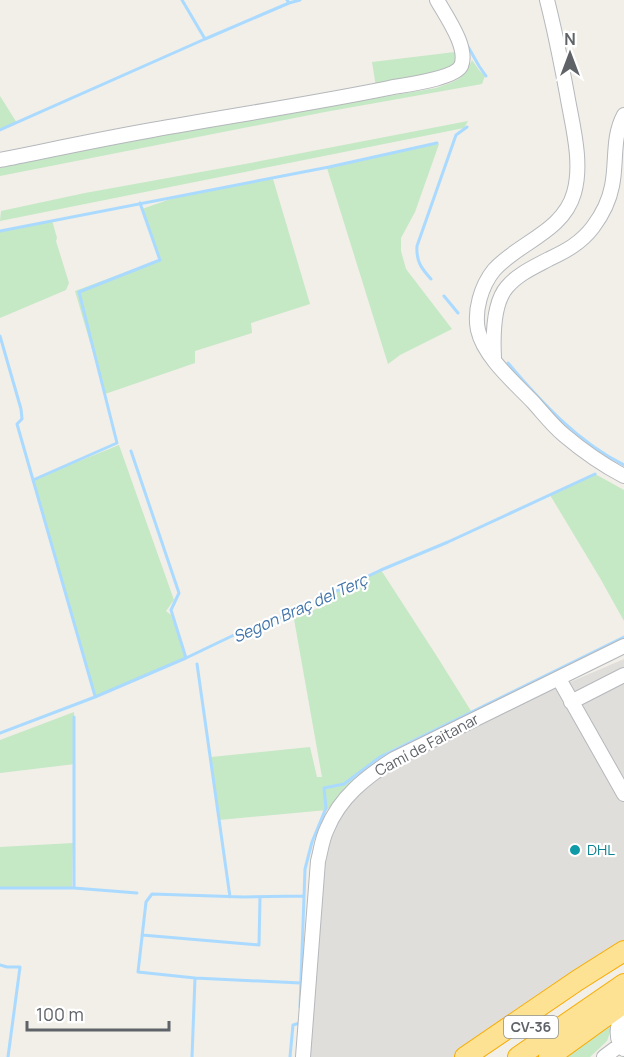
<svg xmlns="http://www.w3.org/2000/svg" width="624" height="1057" font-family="Manrope,sans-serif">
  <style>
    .industrial { fill: #e0deda }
    .green { fill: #c5e8c5 }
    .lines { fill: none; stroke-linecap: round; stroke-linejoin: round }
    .stream { stroke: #aadaff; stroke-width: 3 }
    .minor-casing { stroke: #b5b8bc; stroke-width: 16 }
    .highway-casing { stroke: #f9ab00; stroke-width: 22 }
    .minor { stroke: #fff; stroke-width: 14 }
    .highway { stroke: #fde293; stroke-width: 20 }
    .culture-dot { fill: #0f9aa8; stroke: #fff; stroke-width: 2 }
    .labels { text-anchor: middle; stroke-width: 4.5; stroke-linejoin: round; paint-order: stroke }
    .shield { fill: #fff; stroke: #8f9295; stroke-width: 1.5 }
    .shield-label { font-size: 14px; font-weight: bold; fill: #5f6368 }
    .street-label { font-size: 15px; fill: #5f6368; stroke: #fff }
    .culture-label { font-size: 15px; fill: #0d838f; stroke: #fff; text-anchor: start }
    .water-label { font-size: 16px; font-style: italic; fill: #4174aa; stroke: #fff }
  </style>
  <rect width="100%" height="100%" fill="#f1efe8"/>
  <path class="industrial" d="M 624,659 L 624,942 L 461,1057 L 306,1057 L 326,842 L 341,813 L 358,792 L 378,775 L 482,720 Z"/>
  <path class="green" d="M 455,52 L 458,60 L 448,75 L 376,87 L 372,62 Z
    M 472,60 L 479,70 L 485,76 L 482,84 L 325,112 L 0,176 L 0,168 C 144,136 290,113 436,88 C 456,81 464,80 472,60 Z
    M 0,96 L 17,123 L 0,130 Z
    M 468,121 L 464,128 L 0,221 L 1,211 L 85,193 L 245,164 Z
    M 439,144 L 415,212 L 401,238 L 401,251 L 406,269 L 452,329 L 400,355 L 388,364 L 327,168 L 379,155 Z
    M 273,179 L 310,304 L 251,323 L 252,333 L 195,351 L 195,363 L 105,394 L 75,291 L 161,259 L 142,209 L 179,196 Z
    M 52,220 L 57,238 L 56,241 L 69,283 L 66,290 L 0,318 L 0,232 Z
    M 119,445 L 174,600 L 166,611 L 171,615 L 186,658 L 95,697 L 32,480 Z
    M 595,474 L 624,490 L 624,621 L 600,578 L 550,495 Z
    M 381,570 L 438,658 L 471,711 L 387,752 L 362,770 L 327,810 L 219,820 L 211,757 L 310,747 L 317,777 L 322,777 L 294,619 L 336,600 L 332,594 Z
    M 74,712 L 75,764 L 0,773 L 0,740 Z
    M 73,843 L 72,888 L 0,889 L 0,847 Z
    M 615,1018 L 607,1041 L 590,1057 L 558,1057 Z"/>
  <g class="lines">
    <path class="stream" d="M 182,0 L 205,39 L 289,3
      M 287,0 L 289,3 L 300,0
      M 466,43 L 479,66 L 486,76
      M 0,130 L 205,39
      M 0,231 L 329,167 L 437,143
      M 431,279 C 421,268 416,261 417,246 L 456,135 L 467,127
      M 444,296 L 458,313
      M 0,336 L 21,409 L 22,419 L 17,424 L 95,696
      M 508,363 C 541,402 578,442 624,465
      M 131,451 L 179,593 L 171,610 L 186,658
      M 33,480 L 117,443 L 79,292 L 160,260 L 140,203
      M 197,664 L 230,897
      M 0,733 L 95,697 L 186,658 L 234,635 L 267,624 L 381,570 L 448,542 L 595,474
      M 0,888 L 74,888 L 137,893
      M 74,888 L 74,717
      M 142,935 L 259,945 L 260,897
      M 0,965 L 7,967 L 20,967 L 8,1057
      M 195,978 L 301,983
      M 300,1007 L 305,869 L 312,842 L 326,808 L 324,788 L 344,784 L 380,757 L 624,637
      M 192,1057 L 195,978 L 138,972 L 146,902 L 152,894 L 244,897 L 304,896
      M 290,1057 L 293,1025 L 300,1023"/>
    <g class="minor-casing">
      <path id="minor" d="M 547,0 C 555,31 561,62 567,94 C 572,124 583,162 574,193 C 563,232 519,242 494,270 C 481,286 474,311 478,330 C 484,357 515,383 533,402 C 543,413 553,426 564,435 C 583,451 603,465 624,476
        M 0,160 C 50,150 101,139 152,130 C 230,116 310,104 389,88 C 404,85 454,79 461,66 C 469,48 446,16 437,0
        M 494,358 C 493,338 493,303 507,287 C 518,274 534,267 549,259 C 566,251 581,243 593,227 C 602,215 609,202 612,186 C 617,162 612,137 624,115
        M 559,679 L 624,794
        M 571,702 L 624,675
        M 624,1004 C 620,1017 612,1038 624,1049
        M 303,1057 L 318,861 C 321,850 322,839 327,829 C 340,797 366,777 394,759 L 624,646
        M 604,1057 L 620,1045"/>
    </g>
    <g class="highway-casing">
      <path id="highway" d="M 465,1057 L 578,980 L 624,951
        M 518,1057 L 624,984
        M 549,1057 L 624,1003"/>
    </g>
    <use href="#minor" class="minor"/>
    <use href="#highway" class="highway"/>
  </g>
  <circle class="culture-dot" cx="575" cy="850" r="6"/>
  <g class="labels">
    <rect class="shield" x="504" y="1016" width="54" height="22" rx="4.5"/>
    <g class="shield-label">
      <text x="531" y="1032">CV-36</text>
    </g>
    <g class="street-label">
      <text transform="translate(427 745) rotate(-28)" y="5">Camí de Faitanar</text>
    </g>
    <g class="culture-label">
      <text x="587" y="855">DHL</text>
    </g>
    <g class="water-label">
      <text transform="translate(300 608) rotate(-24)" y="6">Segon Braç del Terç</text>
    </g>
  </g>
  <g transform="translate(570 54)" stroke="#ffffff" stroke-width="4.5" paint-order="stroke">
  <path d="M0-4.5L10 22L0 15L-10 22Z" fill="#5f6368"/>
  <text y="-9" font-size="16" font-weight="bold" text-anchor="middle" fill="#5f6368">N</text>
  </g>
  <path d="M27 1021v9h142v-9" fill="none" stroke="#5f6368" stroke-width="3"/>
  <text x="36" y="1021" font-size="18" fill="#5f6368" stroke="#ffffff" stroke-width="4.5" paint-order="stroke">100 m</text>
</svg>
